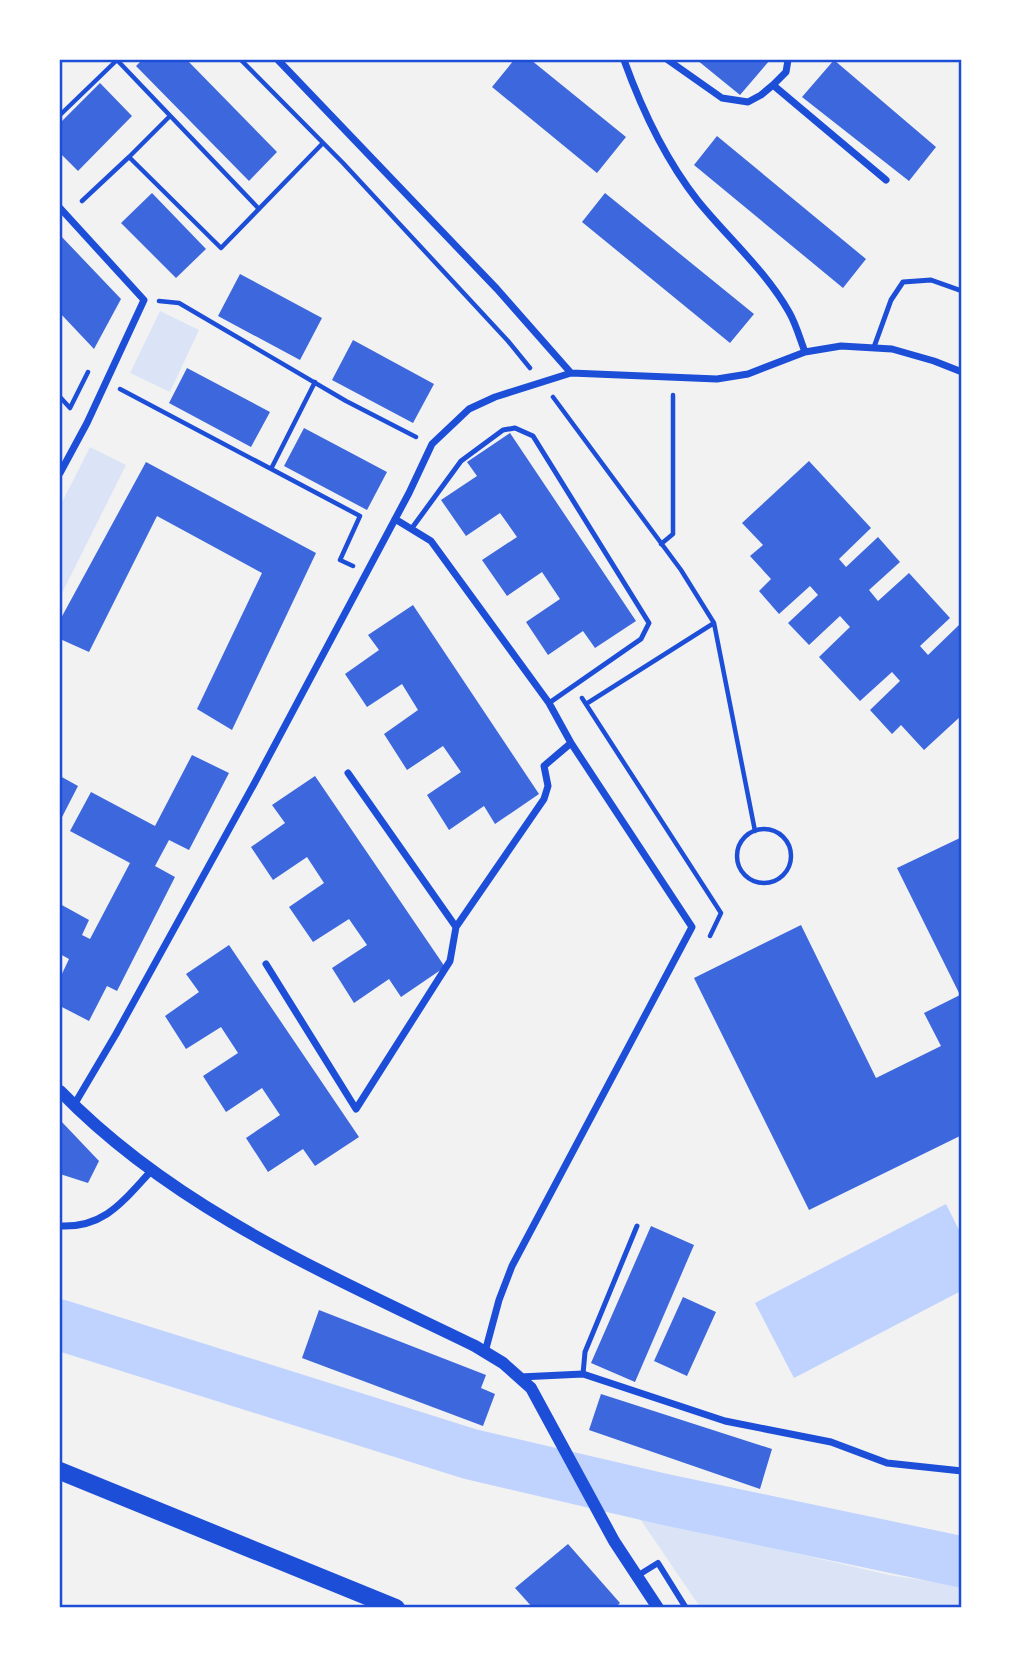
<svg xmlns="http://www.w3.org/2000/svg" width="1021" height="1667" font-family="'IBM Plex Sans',sans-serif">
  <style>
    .green { fill: #dbe4f7 }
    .water { fill: #bfd3fe }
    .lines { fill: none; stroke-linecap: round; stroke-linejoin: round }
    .river { stroke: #bfd3fe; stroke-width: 51 }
    .building { fill: #3d67dc }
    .path { stroke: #1d4ed8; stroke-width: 4.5 }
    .service { stroke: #1d4ed8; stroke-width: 5 }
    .pedestrian { stroke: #1d4ed8; stroke-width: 6 }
    .minor { stroke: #1d4ed8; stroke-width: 7 }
    .tertiary { stroke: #1d4ed8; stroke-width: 12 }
    .primary { stroke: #1d4ed8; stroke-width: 18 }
    .neatline { fill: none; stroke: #1d4ed8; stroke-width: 2.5 }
  </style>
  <rect width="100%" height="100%" fill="#f2f2f2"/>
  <path class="green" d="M 160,311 L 199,330 L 170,392 L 130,373 Z
    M 90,447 L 126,465 L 60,597 L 60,506 Z
    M 638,1516 L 889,1575 L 961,1586 L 961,1607 L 700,1607 Z"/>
  <path class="water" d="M 946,1204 L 961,1234 L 961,1291 L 794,1378 L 755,1303 Z"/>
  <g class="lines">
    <path class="river" d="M 60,1325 L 470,1454 L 663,1499 L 962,1562"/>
  </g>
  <path class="building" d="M 142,60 L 187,60 L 277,152 L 249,181 L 136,66 Z
    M 514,60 L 531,60 L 626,137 L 597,173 L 492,87 Z
    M 697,60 L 770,60 L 740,95 Z
    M 834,60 L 936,147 L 909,181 L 802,97 Z
    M 100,83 L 132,116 L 78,171 L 60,153 L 60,123 Z
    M 717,136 L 866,259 L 843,288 L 694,165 Z
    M 152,193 L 206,249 L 176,278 L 121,223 Z
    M 605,193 L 754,314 L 730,343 L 582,222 Z
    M 60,235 L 121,299 L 94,349 L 60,313 Z
    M 240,274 L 322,318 L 300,360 L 218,316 Z
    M 353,340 L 434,384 L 413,423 L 332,380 Z
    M 187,368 L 270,412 L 251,447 L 169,403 Z
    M 304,428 L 387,472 L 367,510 L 284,466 Z
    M 510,433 L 636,621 L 595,648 L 583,631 L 548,655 L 526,622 L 560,599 L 542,572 L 507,596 L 482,560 L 517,537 L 500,513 L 466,536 L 441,500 L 477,476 L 467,462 Z
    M 809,461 L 871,528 L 839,559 L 846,567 L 878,537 L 900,562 L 869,590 L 878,601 L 909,573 L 950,618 L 920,646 L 928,655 L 959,625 L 962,627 L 962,715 L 924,750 L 901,725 L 892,734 L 870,710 L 900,681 L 892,672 L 860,701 L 819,657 L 850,627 L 840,616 L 809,645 L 788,623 L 818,595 L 810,586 L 779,614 L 759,591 L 771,579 L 750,556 L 763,545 L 742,523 Z
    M 146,462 L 316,553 L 232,730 L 197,709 L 262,573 L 157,516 L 89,652 L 60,639 L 60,620 Z
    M 413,605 L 539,794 L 495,824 L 484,806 L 449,830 L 427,795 L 461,772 L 443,746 L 407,770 L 384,734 L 418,710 L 402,684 L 367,707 L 345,674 L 379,650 L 368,635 Z
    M 192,755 L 229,773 L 189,850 L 169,840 L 155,866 L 175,877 L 117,991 L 107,986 L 89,1021 L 60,1006 L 60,978 L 69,959 L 60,954 L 60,904 L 89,920 L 82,935 L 90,939 L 130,863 L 70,831 L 91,792 L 155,826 Z
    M 60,776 L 78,786 L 60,821 Z
    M 315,776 L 445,967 L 401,997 L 389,979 L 354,1003 L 332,968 L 367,945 L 349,919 L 313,942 L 289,907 L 324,883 L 307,857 L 273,880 L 251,847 L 285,823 L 272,805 Z
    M 962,837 L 962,1135 L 809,1210 L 694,978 L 801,925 L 876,1078 L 941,1046 L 924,1013 L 960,995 L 897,868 Z
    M 229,945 L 359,1137 L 315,1166 L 303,1149 L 268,1172 L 246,1138 L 280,1115 L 262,1088 L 226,1112 L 203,1076 L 238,1053 L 221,1027 L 186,1049 L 165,1016 L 199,992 L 186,974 Z
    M 60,1120 L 99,1161 L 88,1183 L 60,1174 Z
    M 651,1226 L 694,1245 L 635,1382 L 591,1363 Z
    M 683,1297 L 716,1312 L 687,1376 L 654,1361 Z
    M 319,1310 L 486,1375 L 481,1388 L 495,1394 L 483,1426 L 302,1358 Z
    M 601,1394 L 772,1449 L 760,1489 L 589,1430 Z
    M 568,1544 L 620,1603 L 615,1608 L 533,1608 L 515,1588 Z"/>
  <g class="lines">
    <path class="path" d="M 117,60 L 259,209
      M 241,60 L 343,163 L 508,341 L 530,368
      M 60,115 L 117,60
      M 129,157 L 170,116
      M 82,201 L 129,157 L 221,248 L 323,143
      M 159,301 L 179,303 L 346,401 L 416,437
      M 120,389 L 360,516 L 340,560 L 353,566
      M 60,397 L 70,408 L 88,372
      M 553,397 L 681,570 L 714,623 L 755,831
      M 271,469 L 315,382
      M 661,544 L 673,534 L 673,395
      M 582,698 L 721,913 L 710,936
      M 586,704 L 714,623
      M737 856a27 27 0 1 1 54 0a27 27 0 1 1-54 0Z"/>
    <path class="service" d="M 874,347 L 891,300 L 903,282 L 931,280 L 962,291
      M 412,528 L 461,461 L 503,430 L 515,428 L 533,436 L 649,623 L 641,639 L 549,703
      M 583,1374 L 585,1352 L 637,1226"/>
    <path class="pedestrian" d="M 637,1576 L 658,1563 L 686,1608"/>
    <path class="minor" d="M 278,60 L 497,289 L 571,373
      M 624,60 C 642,110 665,159 698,201 C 728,238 765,270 789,312 C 796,324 800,339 805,352
      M 668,60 L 722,98 L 748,102 L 761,95 L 773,85 L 786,72 L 788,60
      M 773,85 L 886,180
      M 60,208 L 144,300 L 87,423 L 60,473
      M 395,519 L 431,541 L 549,703 L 571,743 L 692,927 L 512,1266 L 499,1300 L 485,1352
      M 348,773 L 456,927
      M 266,964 L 356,1109 L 450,961 L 456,927 L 544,799 L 548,786 L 544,766 L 571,743
      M 74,1105 L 116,1034 L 254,784 L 409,493 L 432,444 L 469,409 L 495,397 L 571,373 L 717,379 L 748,374 L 805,352 L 841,346 L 892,349 L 934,361 L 962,372
      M 60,1226 C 105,1228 123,1201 152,1170
      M 520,1377 L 583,1374 L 725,1421 L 831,1442 L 887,1463 L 962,1471"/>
    <path class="tertiary" d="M 60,1091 C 174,1209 329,1275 475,1346 L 503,1363 L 531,1388 L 614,1541 L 658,1608"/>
    <path class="primary" d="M 60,1471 L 396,1608"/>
  </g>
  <rect width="1021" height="1667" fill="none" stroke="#ffffff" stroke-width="122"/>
  <rect x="61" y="61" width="899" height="1545" class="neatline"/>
</svg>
